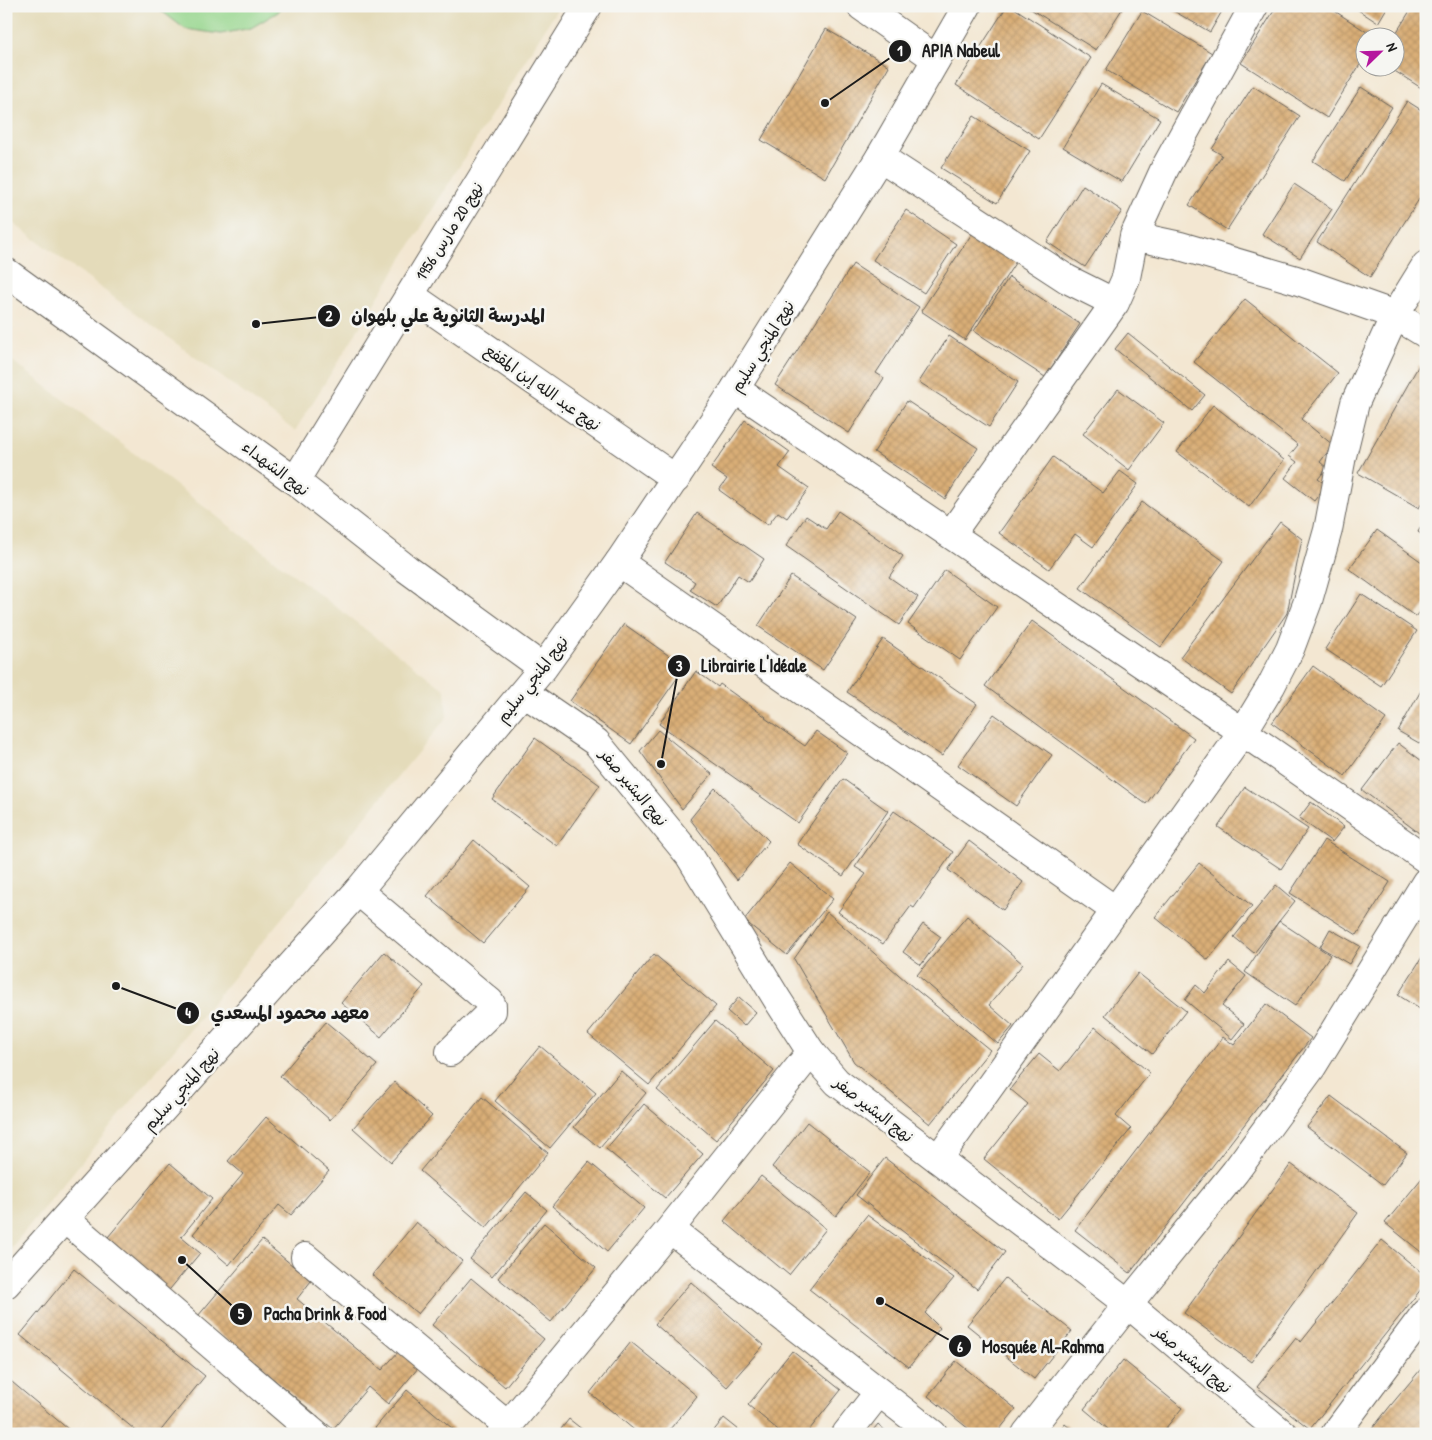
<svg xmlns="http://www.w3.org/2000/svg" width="1432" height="1440" font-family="'Patrick Hand','Playpen Sans Arabic',sans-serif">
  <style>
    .built { fill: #e4dbba }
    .green { fill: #96d68d; stroke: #597954 }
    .building { fill: url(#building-cross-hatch) }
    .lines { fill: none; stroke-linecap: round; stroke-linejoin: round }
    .street-casing { stroke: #67635c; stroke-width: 30 }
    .secondary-casing { stroke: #67635c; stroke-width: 30 }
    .street { stroke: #fff; stroke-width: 28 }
    .secondary { stroke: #fff; stroke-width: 28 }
    .labels { text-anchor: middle; stroke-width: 5; stroke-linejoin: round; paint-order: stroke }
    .street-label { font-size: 16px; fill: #1c1c1c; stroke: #f6f6f2 }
    .leader { fill: none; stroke: #1c1c1c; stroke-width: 2 }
    .callout-dot { fill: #1c1c1c; stroke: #f6f6f2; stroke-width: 2 }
    .mark-label { font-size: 15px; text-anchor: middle; font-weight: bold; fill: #fff }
    .callout-label { font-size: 18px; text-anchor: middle; font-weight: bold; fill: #1c1c1c; stroke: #f6f6f2; stroke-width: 5; stroke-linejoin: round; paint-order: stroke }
  </style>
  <defs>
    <pattern id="building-cross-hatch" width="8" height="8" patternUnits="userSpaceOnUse" patternTransform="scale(1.25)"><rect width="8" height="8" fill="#d9ae77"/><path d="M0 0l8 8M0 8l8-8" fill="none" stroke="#ba9566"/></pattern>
  </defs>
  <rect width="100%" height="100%" fill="#f6f6f2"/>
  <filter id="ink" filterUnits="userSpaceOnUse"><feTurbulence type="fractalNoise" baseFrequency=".02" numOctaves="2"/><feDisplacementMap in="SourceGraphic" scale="10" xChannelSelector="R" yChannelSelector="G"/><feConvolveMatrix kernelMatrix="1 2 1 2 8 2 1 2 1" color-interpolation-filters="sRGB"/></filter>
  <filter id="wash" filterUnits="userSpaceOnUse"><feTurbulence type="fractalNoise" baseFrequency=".0096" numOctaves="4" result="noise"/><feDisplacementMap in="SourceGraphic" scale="20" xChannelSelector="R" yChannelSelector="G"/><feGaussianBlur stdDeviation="1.12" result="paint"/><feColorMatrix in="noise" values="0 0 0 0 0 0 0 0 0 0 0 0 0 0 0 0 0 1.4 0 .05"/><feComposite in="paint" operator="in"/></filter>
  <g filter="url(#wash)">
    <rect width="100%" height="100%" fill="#f3e7d2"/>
    <path class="built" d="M 6,6 L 559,6 L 295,431 L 6,218 Z
      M 6,356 L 445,690 L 447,717 L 6,1254 Z"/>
    <path class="green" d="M 155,6 L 283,6 L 278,12 L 251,28 L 221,34 L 185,29 Z"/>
    <g id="blocks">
      <path class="building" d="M 1007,6 L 1011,6 L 1091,58 L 1039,139 L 956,85 Z
        M 1026,6 L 1124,6 L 1096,50 Z
        M 1165,6 L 1225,6 L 1210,32 Z
        M 1277,6 L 1327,6 L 1376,38 L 1364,38 L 1364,58 L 1327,118 L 1241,63 Z
        M 1352,6 L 1388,6 L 1378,23 Z
        M 1413,6 L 1426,6 L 1426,91 L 1390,68 L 1394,68 L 1394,38 L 1393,38 Z
        M 1142,11 L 1212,53 L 1176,112 L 1106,70 Z
        M 826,29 L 889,66 L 825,178 L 761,140 Z
        M 1101,84 L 1160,119 L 1122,182 L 1063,147 Z
        M 1253,86 L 1300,116 L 1227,230 L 1189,205 L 1222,155 L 1212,149 Z
        M 1361,87 L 1392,107 L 1345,181 L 1313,161 Z
        M 1407,101 L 1426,113 L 1426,188 L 1370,277 L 1317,242 Z
        M 974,116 L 1030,151 L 997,203 L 941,168 Z
        M 1294,184 L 1332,209 L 1300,258 L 1262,234 Z
        M 1083,185 L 1122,211 L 1085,267 L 1047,242 Z
        M 906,210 L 956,244 L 924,293 L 873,260 Z
        M 973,232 L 1017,260 L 965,340 L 921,311 Z
        M 853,264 L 919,307 L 876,373 L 884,378 L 849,433 L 775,385 Z
        M 1009,277 L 1080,324 L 1045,377 L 974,331 Z
        M 1245,299 L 1338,373 L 1301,419 L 1333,445 L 1320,462 L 1327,468 L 1318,479 L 1326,485 L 1314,501 L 1285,478 L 1297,462 L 1289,456 L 1298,445 L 1194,362 Z
        M 1128,333 L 1205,395 L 1192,411 L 1115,349 Z
        M 949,336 L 1018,382 L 989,427 L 919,382 Z
        M 1419,365 L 1426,369 L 1426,496 L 1419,508 L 1358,473 Z
        M 1118,389 L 1164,423 L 1129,470 L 1083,434 Z
        M 907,401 L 978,448 L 945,499 L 874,452 Z
        M 1213,405 L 1284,460 L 1249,507 L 1177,452 Z
        M 745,420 L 790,452 L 779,467 L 809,488 L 787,518 L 778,512 L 768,525 L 719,490 L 727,479 L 711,468 Z
        M 1053,457 L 1103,493 L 1120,471 L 1138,484 L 1093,547 L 1075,534 L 1049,569 L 999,533 Z
        M 1142,502 L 1224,561 L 1161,647 L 1080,588 Z
        M 838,511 L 903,556 L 889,577 L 918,597 L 899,625 L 786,546 L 806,516 L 826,529 Z
        M 697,513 L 764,559 L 749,582 L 738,575 L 717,607 L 690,590 L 695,582 L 665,562 Z
        M 1426,518 L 1426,537 L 1418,532 Z
        M 1280,522 L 1302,539 L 1287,613 L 1231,694 L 1180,657 Z
        M 1377,530 L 1426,565 L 1426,604 L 1416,617 L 1349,569 Z
        M 945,570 L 997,607 L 960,660 L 908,624 Z
        M 791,576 L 857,620 L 823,670 L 758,626 Z
        M 1361,594 L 1417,631 L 1381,686 L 1325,649 Z
        M 1032,621 L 1194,738 L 1146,804 L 985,686 Z
        M 624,624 L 685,667 L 631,744 L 570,701 Z
        M 883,639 L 977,704 L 942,756 L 847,692 Z
        M 1313,666 L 1386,719 L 1345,776 L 1272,723 Z
        M 696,671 L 718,687 L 720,684 L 766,717 L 765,718 L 805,746 L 816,731 L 847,753 L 798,823 L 659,724 Z
        M 1426,682 L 1426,747 L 1398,731 Z
        M 994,714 L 1052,755 L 1016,806 L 958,765 Z
        M 658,730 L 712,774 L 682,809 L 640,751 Z
        M 535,738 L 600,785 L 557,846 L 492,799 Z
        M 1398,743 L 1426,764 L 1426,833 L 1423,836 L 1362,790 Z
        M 843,779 L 888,811 L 843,876 L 797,844 Z
        M 1245,787 L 1308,829 L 1281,869 L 1218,827 Z
        M 715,788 L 769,841 L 737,880 L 690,819 Z
        M 1311,802 L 1344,827 L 1332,842 L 1299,818 Z
        M 894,811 L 953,852 L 914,908 L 911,906 L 883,944 L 838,912 L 866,874 L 855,867 Z
        M 474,840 L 530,887 L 483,943 L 427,896 Z
        M 1324,840 L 1390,882 L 1357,935 L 1290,893 Z
        M 969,841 L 1023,882 L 1003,910 L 948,870 Z
        M 790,863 L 833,899 L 787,955 L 744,920 Z
        M 1199,863 L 1252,906 L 1208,960 L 1155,917 Z
        M 1276,885 L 1295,901 L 1254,953 L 1234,937 Z
        M 827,912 L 914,988 L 990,1050 L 930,1124 L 854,1062 L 794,959 Z
        M 967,916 L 1023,964 L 989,1005 L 1013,1026 L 998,1044 L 917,975 Z
        M 1279,921 L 1330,955 L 1295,1006 L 1245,972 Z
        M 923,924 L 941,937 L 921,965 L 903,952 Z
        M 1330,929 L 1360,946 L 1349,964 L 1320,947 Z
        M 1426,951 L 1426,1013 L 1398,995 Z
        M 384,952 L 424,986 L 381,1037 L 341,1003 Z
        M 654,954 L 716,1006 L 649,1085 L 588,1034 Z
        M 1229,962 L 1246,976 L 1222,1006 L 1244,1024 L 1232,1039 L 1185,1000 L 1196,985 L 1205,993 Z
        M 1138,973 L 1186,1011 L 1152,1054 L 1105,1015 Z
        M 739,997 L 756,1012 L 744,1026 L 727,1011 Z
        M 1266,1004 L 1311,1038 L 1130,1273 L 1075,1230 L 1223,1037 L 1234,1045 Z
        M 715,1021 L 774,1071 L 716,1140 L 657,1090 Z
        M 326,1022 L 377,1065 L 330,1120 L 280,1076 Z
        M 1095,1027 L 1150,1073 L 1116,1116 L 1131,1129 L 1058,1219 L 984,1159 L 1028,1104 L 1010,1089 L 1039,1054 L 1060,1071 Z
        M 540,1046 L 596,1093 L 550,1148 L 495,1101 Z
        M 621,1071 L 646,1093 L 600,1148 L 574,1127 Z
        M 394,1082 L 432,1116 L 391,1162 L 353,1128 Z
        M 1331,1096 L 1407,1153 L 1383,1185 L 1307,1127 Z
        M 482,1097 L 548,1153 L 486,1228 L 420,1171 Z
        M 644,1104 L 703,1154 L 665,1198 L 606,1149 Z
        M 266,1117 L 329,1171 L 291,1215 L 279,1205 L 229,1265 L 193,1234 L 243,1174 L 228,1161 Z
        M 807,1122 L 870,1172 L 836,1216 L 772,1167 Z
        M 885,1158 L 1005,1252 L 977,1289 L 856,1195 Z
        M 589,1162 L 644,1208 L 607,1252 L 552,1206 Z
        M 170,1163 L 212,1199 L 181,1237 L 200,1253 L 165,1295 L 103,1243 Z
        M 1291,1164 L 1358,1213 L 1251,1362 L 1184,1313 Z
        M 1426,1173 L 1426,1256 L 1385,1223 Z
        M 761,1176 L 826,1229 L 789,1275 L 724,1221 Z
        M 526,1192 L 547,1210 L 492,1277 L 470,1259 Z
        M 867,1215 L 954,1278 L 925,1313 L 940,1328 L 909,1367 L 809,1289 Z
        M 416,1222 L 462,1261 L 418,1314 L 372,1275 Z
        M 544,1223 L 596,1268 L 551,1322 L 498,1278 Z
        M 262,1240 L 311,1281 L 297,1299 L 382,1370 L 399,1351 L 419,1367 L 388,1404 L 368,1387 L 333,1429 L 198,1316 Z
        M 1382,1240 L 1426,1276 L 1426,1283 L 1310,1429 L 1257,1387 L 1296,1338 L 1301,1342 Z
        M 74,1269 L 205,1376 L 158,1434 L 140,1434 L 20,1335 Z
        M 471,1278 L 544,1339 L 505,1387 L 432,1325 Z
        M 1005,1278 L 1072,1331 L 1034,1379 L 967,1325 Z
        M 691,1282 L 764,1345 L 727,1387 L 655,1324 Z
        M 631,1342 L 697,1396 L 666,1434 L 639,1434 L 590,1393 Z
        M 792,1351 L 841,1390 L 806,1434 L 783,1434 L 748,1405 Z
        M 1123,1360 L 1182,1408 L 1161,1434 L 1114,1434 L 1084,1409 Z
        M 956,1361 L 1016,1409 L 996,1434 L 975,1434 L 928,1396 Z
        M 1426,1363 L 1426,1434 L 1368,1434 L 1391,1405 Z
        M 6,1377 L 25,1393 L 74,1434 L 6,1434 Z
        M 407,1390 L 459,1434 L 370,1434 Z
        M 724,1418 L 744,1434 L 711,1434 Z
        M 569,1419 L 588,1434 L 557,1434 Z
        M 878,1424 L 889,1434 L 870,1434 Z
        M 1065,1424 L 1077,1434 L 1058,1434 Z"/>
    </g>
  </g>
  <g filter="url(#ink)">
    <use href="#blocks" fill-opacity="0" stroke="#67635c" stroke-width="1"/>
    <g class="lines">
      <g class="street-casing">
        <path id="street" d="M 861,6 L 936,59
          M 880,157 L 1067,279 L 1115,303
          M 1134,236 L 1180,246 L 1296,280 L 1395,315 L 1426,334
          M 410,295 L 676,479
          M 735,389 L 1243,732 L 1426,859
          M 295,481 L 588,6
          M 951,534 L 1115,303 L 1126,278 L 1134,236 L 1165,168 L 1254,6
          M 619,562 L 1115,910
          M 358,891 L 490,1002 L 492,1006 L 492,1011 L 450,1052
          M 938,1159 L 1243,732 L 1271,686 L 1290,649 L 1308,601 L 1328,530 L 1342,456 L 1355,403 L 1395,315 L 1426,265
          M 65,1219 L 315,1434
          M 670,1229 L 933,1434
          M 305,1257 L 507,1425
          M 501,1434 L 670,1229 L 811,1052
          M 846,1434 L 879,1392
          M 1026,1434 L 1128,1304 L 1235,1172 L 1312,1067 L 1426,882
          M 1335,1434 L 1426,1312"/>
      </g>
      <g class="secondary-casing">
        <path id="secondary" d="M 6,272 L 295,481 L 407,569 L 543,668
          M 523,692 L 596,742 L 689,855 L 777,999 L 811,1052 L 837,1082 L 1128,1304 L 1283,1434
          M 6,1284 L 358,891 L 543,668 L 619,562 L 735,389 L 880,157 L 967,6"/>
      </g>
      <use href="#street" class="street"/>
      <use href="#secondary" class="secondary"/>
    </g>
  </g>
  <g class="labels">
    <g class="street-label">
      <text transform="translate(449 231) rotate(-58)" y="6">نهج 20 مارس 1956</text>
      <text transform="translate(762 346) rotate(-58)" y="6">نهج المنجي سليم</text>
      <text transform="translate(543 387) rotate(35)" y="6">نهج عبد الله إبن المقفع</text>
      <text transform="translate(276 468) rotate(37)" y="6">نهج الشهداء</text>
      <text transform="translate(532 679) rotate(-52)" y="6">نهج المنجي سليم</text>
      <text transform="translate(634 787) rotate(50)" y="6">نهج البشير صفر</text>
      <text transform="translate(181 1089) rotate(-48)" y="6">نهج المنجي سليم</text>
      <text transform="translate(874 1109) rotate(38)" y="6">نهج البشير صفر</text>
      <text transform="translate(1193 1359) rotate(40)" y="6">نهج البشير صفر</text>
    </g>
  </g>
  <path class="leader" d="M825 103L900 51M256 324L329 316M661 764L679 666M116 986L188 1013M182 1260L241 1314M880 1301L960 1346"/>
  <g class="callout-dot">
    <circle cx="825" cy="103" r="5"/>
    <circle cx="256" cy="324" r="5"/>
    <circle cx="661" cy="764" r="5"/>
    <circle cx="116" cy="986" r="5"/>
    <circle cx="182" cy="1260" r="5"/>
    <circle cx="880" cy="1301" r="5"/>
    <circle cx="900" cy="51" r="12"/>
    <circle cx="329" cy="316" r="12"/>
    <circle cx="679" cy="666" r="12"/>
    <circle cx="188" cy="1013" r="12"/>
    <circle cx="241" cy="1314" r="12"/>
    <circle cx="960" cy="1346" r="12"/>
  </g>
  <g class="mark-label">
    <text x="900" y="56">1</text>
    <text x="329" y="321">2</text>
    <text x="679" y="671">3</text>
    <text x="188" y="1018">4</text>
    <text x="241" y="1319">5</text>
    <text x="960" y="1352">6</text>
  </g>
  <g class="callout-label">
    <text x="961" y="57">APIA Nabeul</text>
    <text x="448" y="322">المدرسة الثانوية علي بلهوان</text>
    <text x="754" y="672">Librairie L'Idéale</text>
    <text x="290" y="1019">معهد محمود المسعدي</text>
    <text x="325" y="1320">Pacha Drink &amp; Food</text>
    <text x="1043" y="1353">Mosquée Al-Rahma</text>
  </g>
  <rect width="1432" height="1440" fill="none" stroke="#f6f6f2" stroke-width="25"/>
  <g transform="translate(1380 52) rotate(67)"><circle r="24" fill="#f6f6f2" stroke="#9f9f9c"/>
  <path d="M0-4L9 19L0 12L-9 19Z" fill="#b5179e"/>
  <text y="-8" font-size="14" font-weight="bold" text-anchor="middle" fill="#1c1c1c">N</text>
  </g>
</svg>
